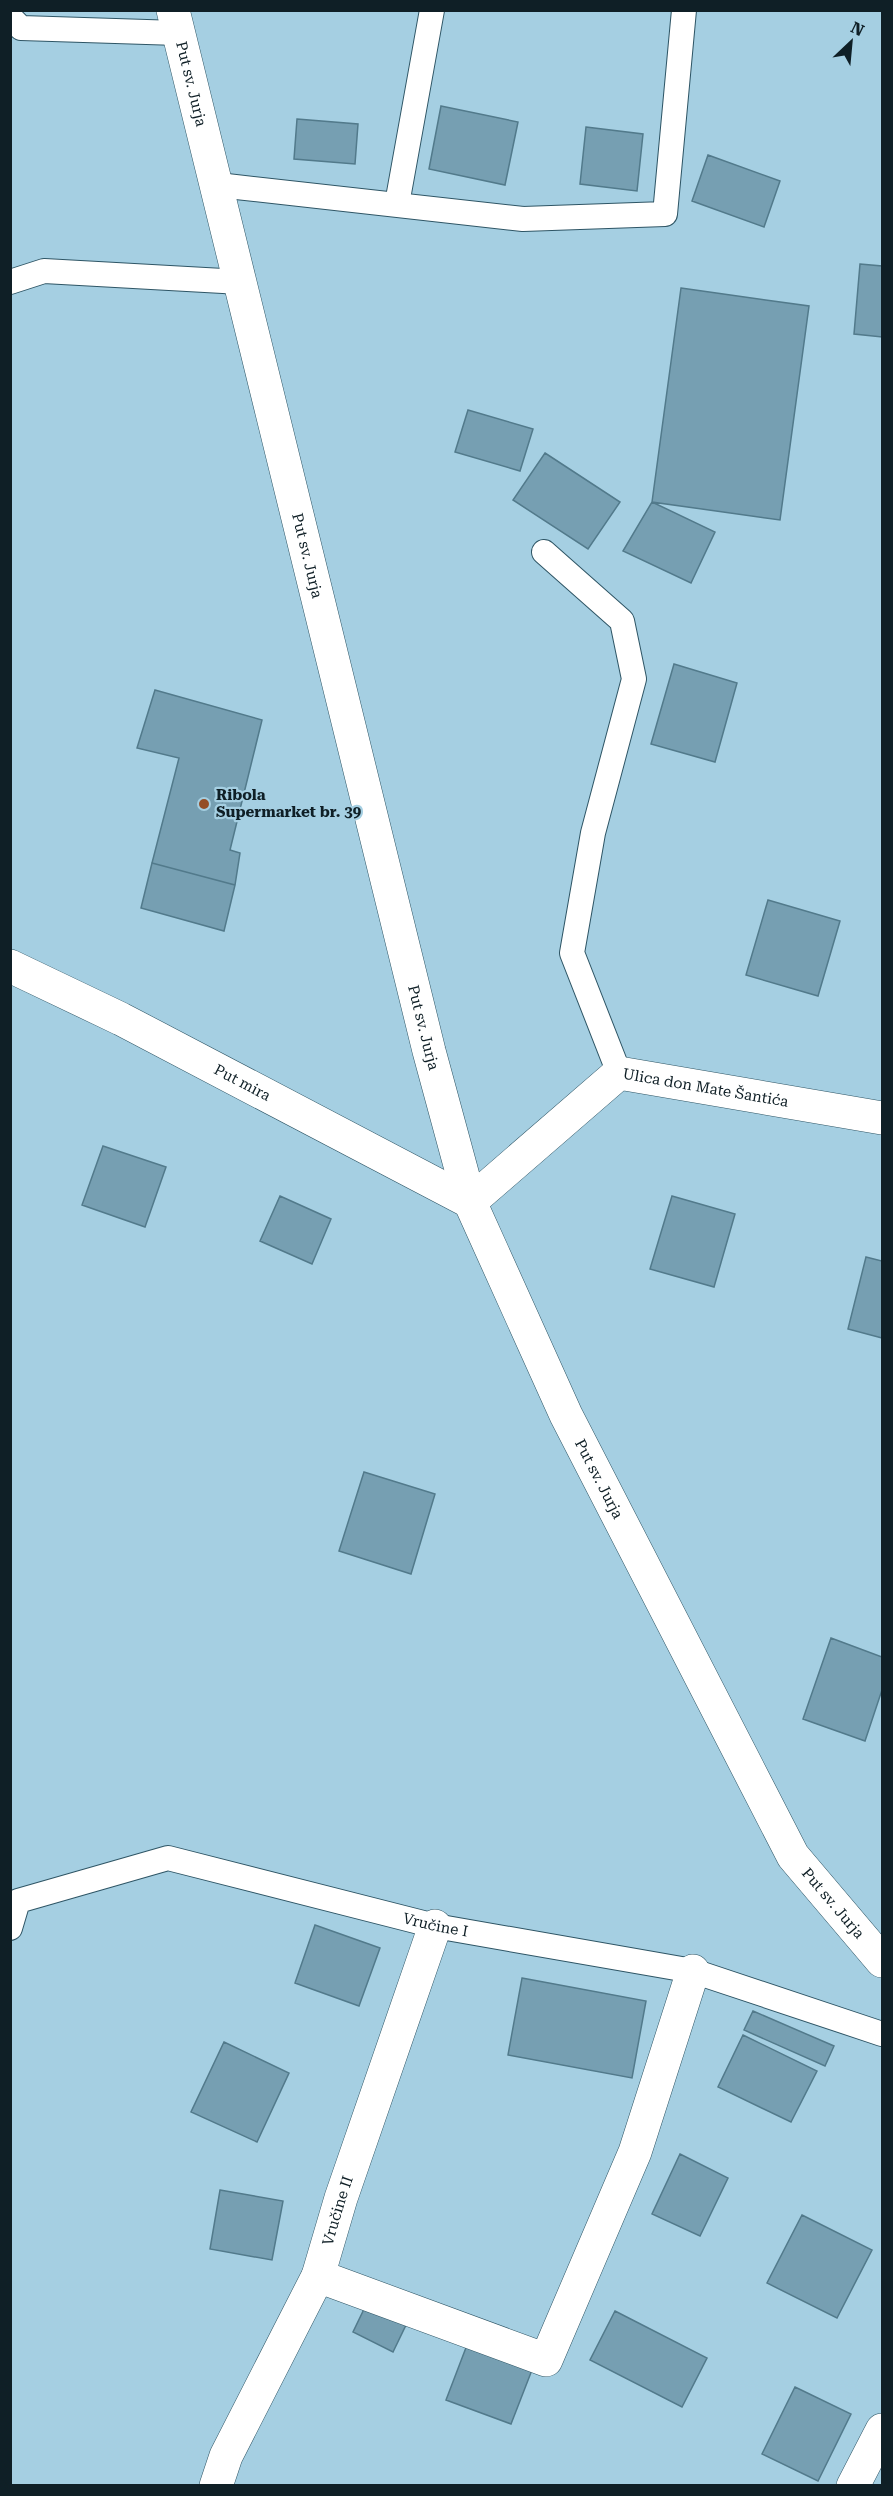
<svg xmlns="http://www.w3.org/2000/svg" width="893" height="2496" font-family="'Roboto Serif',serif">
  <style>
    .building { fill: #769fb2; stroke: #527a8b; stroke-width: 1.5 }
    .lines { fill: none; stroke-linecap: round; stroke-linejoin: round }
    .service-casing { stroke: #2e5565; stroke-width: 26 }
    .minor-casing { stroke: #2e5565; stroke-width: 34 }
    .tertiary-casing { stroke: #2e5565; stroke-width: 34 }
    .service { stroke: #fff; stroke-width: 24 }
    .minor { stroke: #fff; stroke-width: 33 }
    .tertiary { stroke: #fff; stroke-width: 33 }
    .poi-dot { fill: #944e27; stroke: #a5cfe2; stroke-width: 2 }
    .labels { text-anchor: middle; stroke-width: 4.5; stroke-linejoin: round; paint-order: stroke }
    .street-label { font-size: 15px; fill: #0f1f26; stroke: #a5cfe2 }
    .poi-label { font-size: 15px; font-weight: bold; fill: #0f1f26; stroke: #a5cfe2; text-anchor: start }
  </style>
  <rect width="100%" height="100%" fill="#a5cfe2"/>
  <path class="building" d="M 441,106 L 518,122 L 505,185 L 429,169 Z
    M 297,119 L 358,124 L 355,164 L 294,159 Z
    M 586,127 L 643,134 L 637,191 L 580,184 Z
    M 708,155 L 780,181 L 764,227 L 692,201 Z
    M 860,264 L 882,266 L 882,337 L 854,334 Z
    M 681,288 L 809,306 L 780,520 L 652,502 Z
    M 468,410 L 533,429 L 520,471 L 455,452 Z
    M 545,453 L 620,502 L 588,549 L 513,500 Z
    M 652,502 L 715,532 L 691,583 L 623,551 Z
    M 674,664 L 737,683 L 715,762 L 651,744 Z
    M 155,690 L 262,720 L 230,850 L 240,853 L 235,885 L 152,863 L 179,758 L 137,748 Z
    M 152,863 L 235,885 L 224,931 L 141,908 Z
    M 768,900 L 840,921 L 818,996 L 746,975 Z
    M 103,1146 L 166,1167 L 145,1227 L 82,1205 Z
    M 280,1196 L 331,1219 L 312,1264 L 260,1241 Z
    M 672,1196 L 735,1214 L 714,1287 L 650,1269 Z
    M 866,1257 L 882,1261 L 882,1338 L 848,1329 Z
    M 364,1472 L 435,1494 L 411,1574 L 339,1551 Z
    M 831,1638 L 882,1657 L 882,1690 L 865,1741 L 803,1719 Z
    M 315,1925 L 380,1948 L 359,2006 L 295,1983 Z
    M 522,1978 L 646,2001 L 632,2078 L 508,2055 Z
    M 753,2011 L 834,2046 L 825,2066 L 744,2030 Z
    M 743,2035 L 817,2071 L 791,2122 L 718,2087 Z
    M 224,2042 L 289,2073 L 257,2142 L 191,2112 Z
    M 680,2154 L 728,2178 L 700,2236 L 652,2214 Z
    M 220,2190 L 283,2201 L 272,2260 L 210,2249 Z
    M 802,2215 L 872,2250 L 837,2318 L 767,2283 Z
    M 366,2305 L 406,2325 L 393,2352 L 353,2332 Z
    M 615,2311 L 707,2358 L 682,2407 L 590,2360 Z
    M 467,2345 L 532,2370 L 511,2424 L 446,2400 Z
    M 795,2387 L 851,2414 L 818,2481 L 762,2454 Z"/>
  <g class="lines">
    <g class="service-casing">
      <g id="service">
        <path d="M 10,17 L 21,28 L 178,33"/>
        <path d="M 218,185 L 523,219 L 665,214 L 684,10"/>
        <path d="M 397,204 L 432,10"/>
        <path d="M 10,282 L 44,271 L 241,282"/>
        <path d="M 544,552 L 622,621 L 634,679 L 593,833 L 572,953 L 619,1073"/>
        <path id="s1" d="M 10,1928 L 18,1901 L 168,1858 L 435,1926 L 693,1971 L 882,2034"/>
      </g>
    </g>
    <g class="minor-casing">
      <g id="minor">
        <path id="s2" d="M 10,966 L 121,1019 L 470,1202 L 619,1073 L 882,1118"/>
        <path d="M 318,2276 L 546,2360 L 635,2152 L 693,1971"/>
        <path id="s3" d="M 216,2486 L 226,2456 L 318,2276 L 341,2198 L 435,1926"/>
        <path d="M 853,2486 L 882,2430"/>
      </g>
    </g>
    <g class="tertiary-casing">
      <g id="tertiary">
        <path id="s4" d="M 173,10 L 429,1051 L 470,1202 L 566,1415 L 793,1856 L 882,1961"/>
      </g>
    </g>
    <use href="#service" class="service"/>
    <use href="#minor" class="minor"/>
    <use href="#tertiary" class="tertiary"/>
  </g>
  <circle class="poi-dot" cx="204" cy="804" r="6"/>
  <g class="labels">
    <g class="street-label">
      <text dy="5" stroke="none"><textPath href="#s4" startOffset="76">Put sv. Jurja</textPath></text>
      <text dy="5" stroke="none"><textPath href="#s4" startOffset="562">Put sv. Jurja</textPath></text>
      <text dy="5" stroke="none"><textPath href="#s4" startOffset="1048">Put sv. Jurja</textPath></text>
      <text dy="5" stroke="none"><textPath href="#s2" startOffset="260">Put mira</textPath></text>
      <text dy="5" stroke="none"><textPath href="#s2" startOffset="802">Ulica don Mate Šantića</textPath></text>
      <text dy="5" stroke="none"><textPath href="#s4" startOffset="1534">Put sv. Jurja</textPath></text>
      <text dy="5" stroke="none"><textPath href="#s4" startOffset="2020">Put sv. Jurja</textPath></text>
      <text dy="5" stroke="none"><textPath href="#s1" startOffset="460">Vručine I</textPath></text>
      <text dy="5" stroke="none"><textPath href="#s3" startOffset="302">Vručine II</textPath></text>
    </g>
    <g class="poi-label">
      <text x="216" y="800">Ribola<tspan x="216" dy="17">Supermarket br. 39</tspan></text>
    </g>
  </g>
  <rect width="893" height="2496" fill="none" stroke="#0f1f26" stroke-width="24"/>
  <g transform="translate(851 42) rotate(26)" stroke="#a5cfe2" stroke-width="4.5" paint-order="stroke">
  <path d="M0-4.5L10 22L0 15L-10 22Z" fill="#0f1f26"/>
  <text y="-9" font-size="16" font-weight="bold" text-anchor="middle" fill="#0f1f26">N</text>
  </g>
</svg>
